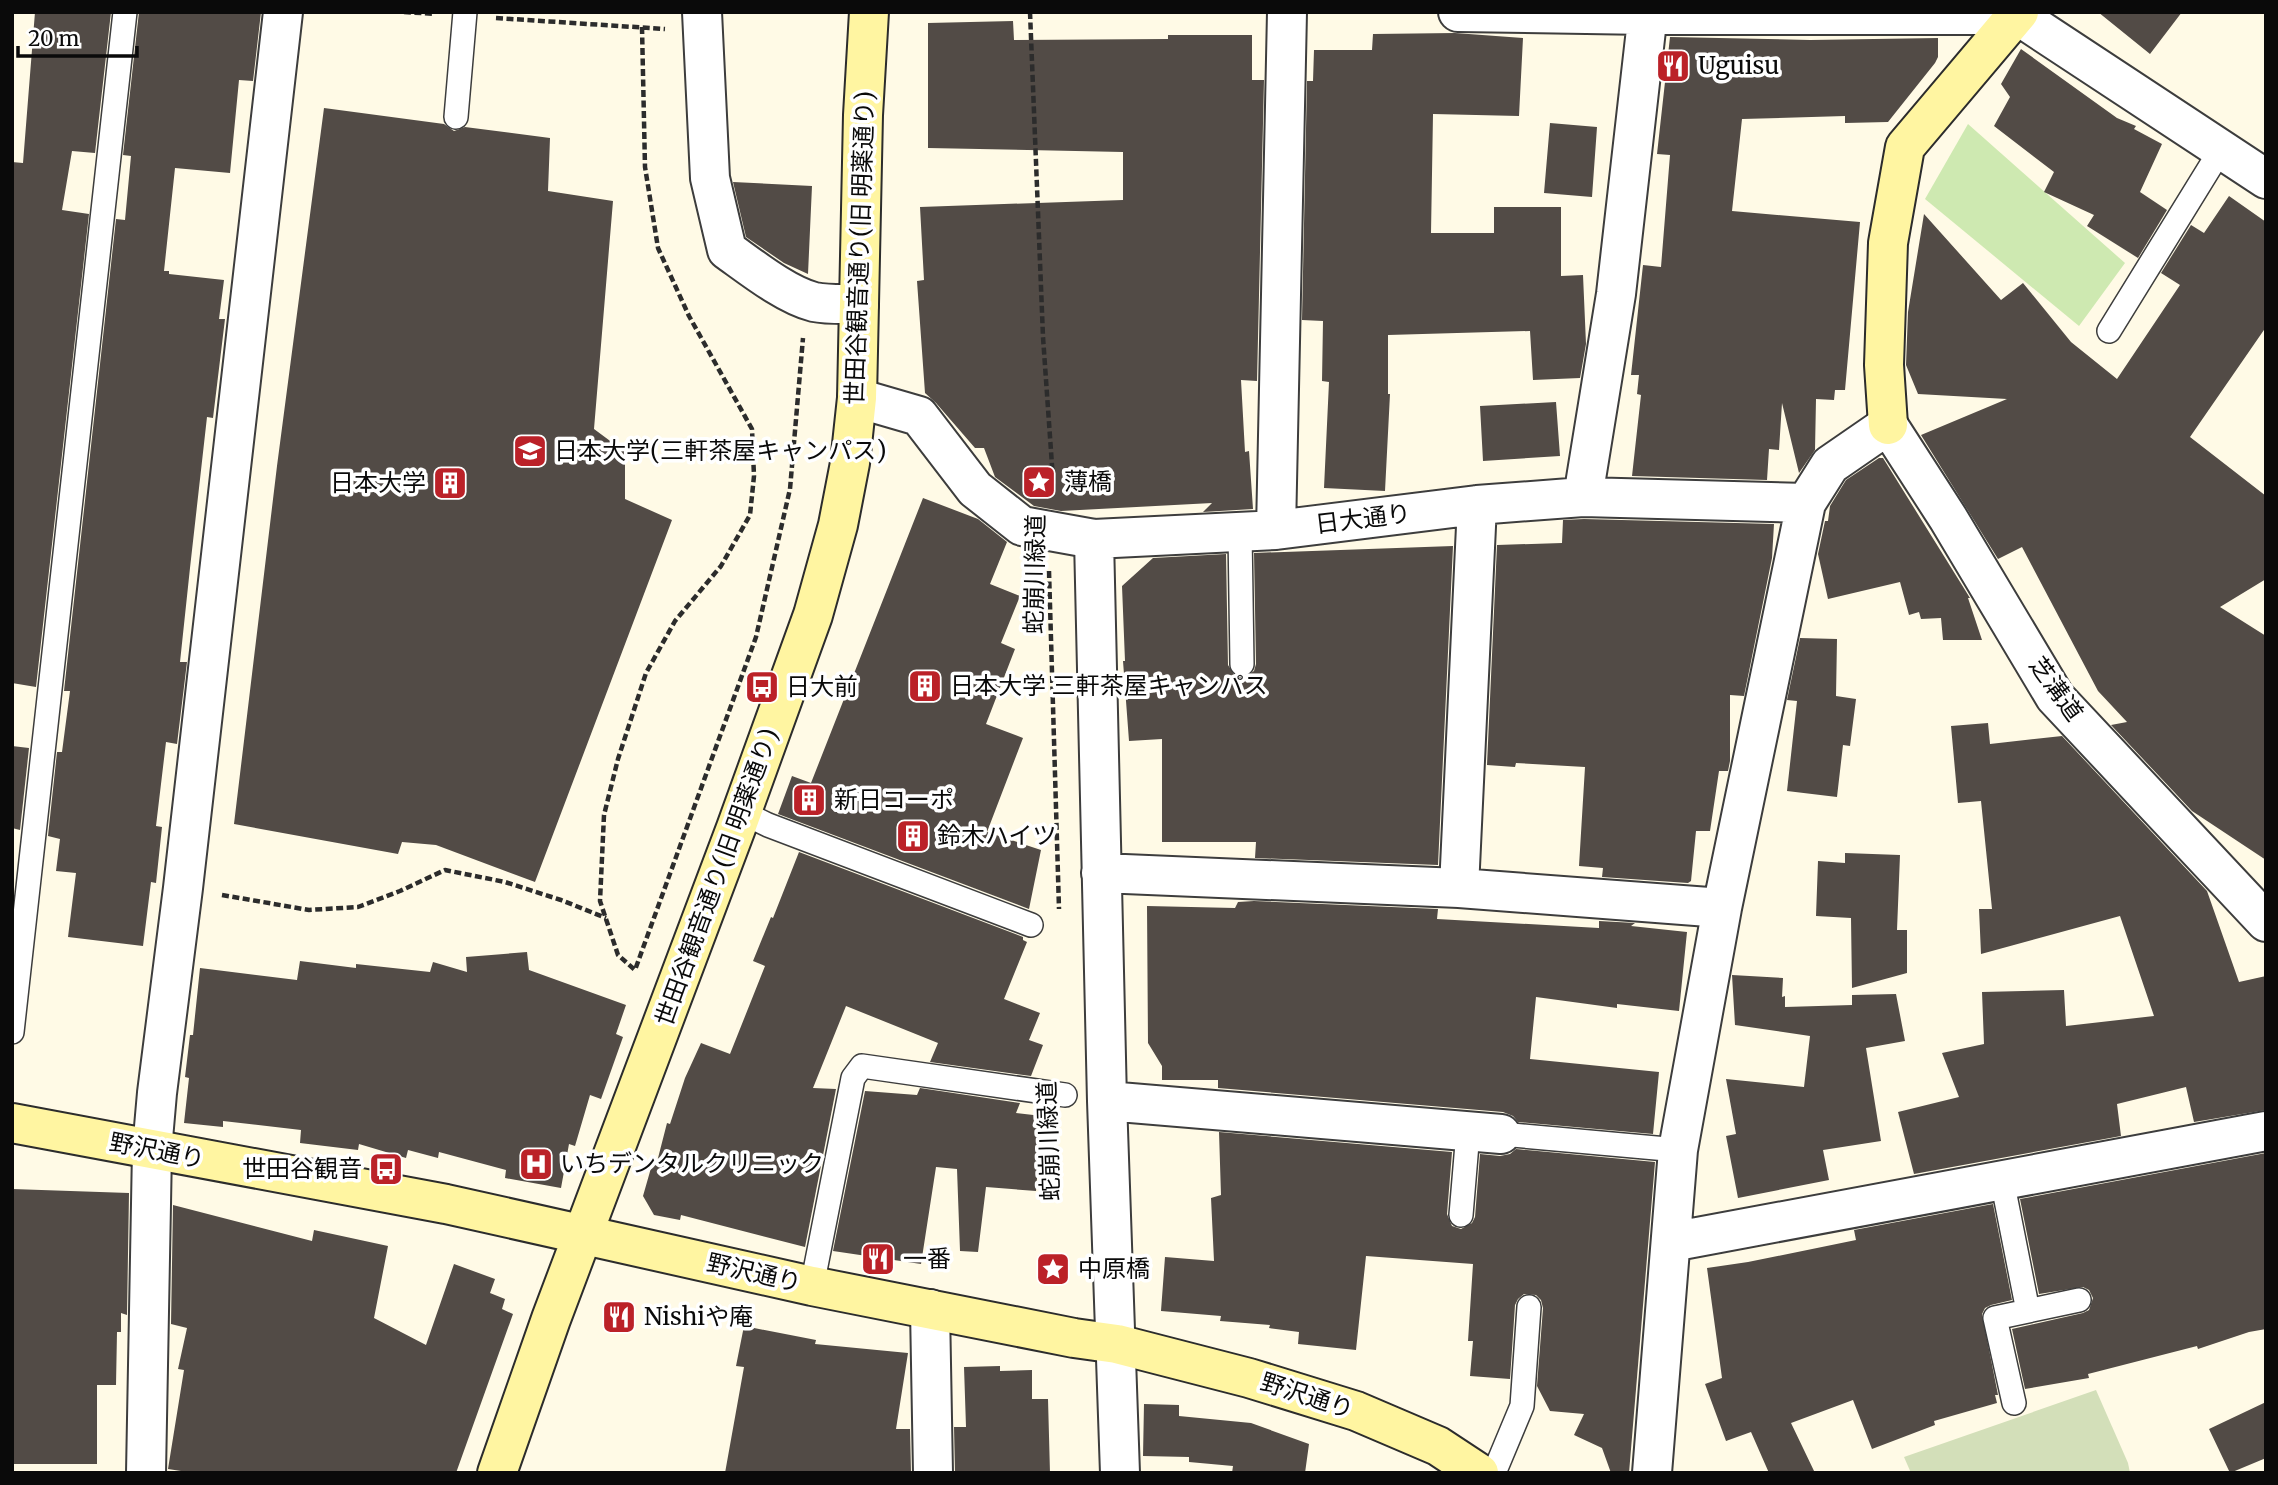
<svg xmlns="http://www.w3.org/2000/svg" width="2278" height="1485" font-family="Merriweather,'Noto Sans JP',serif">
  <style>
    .green { fill: #cee9b1 }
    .cemetery { fill: #d3dfb9 }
    .building { fill: #524b46 }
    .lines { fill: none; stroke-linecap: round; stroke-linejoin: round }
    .lane-casing { stroke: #3d3d3d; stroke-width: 26 }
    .street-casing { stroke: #3d3d3d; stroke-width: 42 }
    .secondary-casing { stroke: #2c2c2c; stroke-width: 42 }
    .path { stroke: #2c2c2c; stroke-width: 4.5; stroke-dasharray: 7 3.5; stroke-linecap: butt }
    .lane { stroke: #fff; stroke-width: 23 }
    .street { stroke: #fff; stroke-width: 38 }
    .secondary { stroke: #fff5a1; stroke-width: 38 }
    .labels { text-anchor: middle; stroke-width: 7; stroke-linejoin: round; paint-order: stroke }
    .poi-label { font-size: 24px; fill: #0a0a0a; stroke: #fff; text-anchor: start }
    .street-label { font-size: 24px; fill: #0a0a0a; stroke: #fff }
  </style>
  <rect width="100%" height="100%" fill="#fffae6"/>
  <path class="green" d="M 1968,124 L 2125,263 L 2079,326 L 1925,199 Z"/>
  <path class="cemetery" d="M 2096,1390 L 2128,1463 L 2130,1473 L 1911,1473 L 1904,1457 Z"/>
  <path class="building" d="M 35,12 L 111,12 L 95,153 L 72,151 L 62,210 L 89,214 L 36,687 L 12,683 L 12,162 L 23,163 Z
    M 139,12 L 261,12 L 253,81 L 239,80 L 230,173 L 175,168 L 164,271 L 169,271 L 169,274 L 224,280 L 219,319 L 225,319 L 213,418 L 207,417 L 190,568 L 180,662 L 187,662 L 177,744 L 166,742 L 156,826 L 162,827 L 156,883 L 151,882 L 143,946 L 68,937 L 76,873 L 56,871 L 60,839 L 48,836 L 57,752 L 62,752 L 70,691 L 64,691 L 116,219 L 125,220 L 131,156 L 123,155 Z
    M 2098,12 L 2182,12 L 2150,54 Z
    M 1013,21 L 1014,40 L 1168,39 L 1168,35 L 1252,35 L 1252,80 L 1264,80 L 1257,381 L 1241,380 L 1245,452 L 1249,451 L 1253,509 L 1203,512 L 1212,503 L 1061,511 L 1034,506 L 995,477 L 984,448 L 975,448 L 936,403 L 925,393 L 917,281 L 924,280 L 920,207 L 1123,200 L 1123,152 L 928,148 L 928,23 Z
    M 1455,33 L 1523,38 L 1519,116 L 1433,114 L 1431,233 L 1494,233 L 1494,207 L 1561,207 L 1561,276 L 1583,275 L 1586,344 L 1580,378 L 1533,380 L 1530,331 L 1388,335 L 1388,394 L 1390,394 L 1385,491 L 1324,488 L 1329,382 L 1322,381 L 1323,321 L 1302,320 L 1307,81 L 1313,81 L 1314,50 L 1372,50 L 1373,34 Z
    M 1670,37 L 1810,40 L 1938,38 L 1938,57 L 1935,63 L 1888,122 L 1845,123 L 1845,116 L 1742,119 L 1732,211 L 1860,222 L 1845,390 L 1835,390 L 1834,400 L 1816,399 L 1815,450 L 1799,473 L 1782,403 L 1779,450 L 1769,449 L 1767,480 L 1632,476 L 1641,395 L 1637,394 L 1639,375 L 1631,375 L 1643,265 L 1661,267 L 1670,155 L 1657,154 Z
    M 2021,49 L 2117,118 L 2136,126 L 2134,129 L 2162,144 L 2140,192 L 2167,210 L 2138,258 L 2087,226 L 2094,215 L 2044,192 L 2054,172 L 1994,126 L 2010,97 L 2001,84 Z
    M 324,108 L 444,124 L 454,131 L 465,127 L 550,138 L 548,191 L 613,201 L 594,429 L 625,452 L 625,499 L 672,520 L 535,882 L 436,845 L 402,842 L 398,854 L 234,824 L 277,466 Z
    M 1550,123 L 1597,127 L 1592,197 L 1544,193 Z
    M 733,182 L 812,186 L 808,274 L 784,263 L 746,237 Z
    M 2229,196 L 2266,222 L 2266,327 L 2190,437 L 2266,496 L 2266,579 L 2220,607 L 2266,636 L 2266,860 L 2192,811 L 2111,725 L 2127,722 L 2098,691 L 2022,547 L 1998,559 L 1921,435 L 2007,399 L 1918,394 L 1906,365 L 1908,312 L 1924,214 L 2001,300 L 2023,283 L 2071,342 L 2117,379 L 2180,285 L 2161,273 L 2191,225 L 2204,233 Z
    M 1556,402 L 1560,456 L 1483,461 L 1480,406 Z
    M 1879,458 L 1883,458 L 1970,598 L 1968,598 L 1982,640 L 1943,640 L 1941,618 L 1921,619 L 1919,612 L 1909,615 L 1900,582 L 1828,599 L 1818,554 L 1825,521 L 1828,521 L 1830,506 L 1846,480 Z
    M 923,498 L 978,519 L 1007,542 L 990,584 L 1020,596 L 1001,643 L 1015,649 L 986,724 L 1023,738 L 987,832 L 1041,850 L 1029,909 L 778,814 L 792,776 L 811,783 Z
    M 1584,519 L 1774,524 L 1772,558 L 1744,696 L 1730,695 L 1730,761 L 1728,771 L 1719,771 L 1710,831 L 1696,831 L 1691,881 L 1688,883 L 1602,877 L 1603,868 L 1579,866 L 1585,767 L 1516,763 L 1515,767 L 1487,765 L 1497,545 L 1562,543 L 1563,520 Z
    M 1453,546 L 1438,865 L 1255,858 L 1256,842 L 1162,842 L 1162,739 L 1129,741 L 1123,661 L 1125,661 L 1122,586 L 1153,558 L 1226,554 L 1228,665 L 1235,676 L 1243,678 L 1254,671 L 1256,664 L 1254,553 Z
    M 1800,638 L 1837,639 L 1836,696 L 1856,699 L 1850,746 L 1843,745 L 1837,797 L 1787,791 L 1797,701 L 1787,700 Z
    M 1988,723 L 1990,744 L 2062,736 L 2207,891 L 2239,982 L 2266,976 L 2266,1110 L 2194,1122 L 2186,1087 L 2117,1104 L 2121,1136 L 1914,1174 L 1898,1112 L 1959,1097 L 1942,1053 L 1984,1044 L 1982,992 L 2064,990 L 2066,1026 L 2154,1016 L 2120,916 L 1981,954 L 1979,909 L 1992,909 L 1981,801 L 1958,803 L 1951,726 Z
    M 12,746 L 29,748 L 20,830 L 12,828 Z
    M 799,852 L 1023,937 L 1023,940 L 1027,942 L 1004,999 L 1040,1013 L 1029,1040 L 1043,1045 L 1031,1076 L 930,1062 L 938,1043 L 846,1006 L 813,1088 L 836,1089 L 805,1247 L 681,1215 L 680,1220 L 654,1215 L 643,1196 L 653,1161 L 657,1162 L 667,1123 L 670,1124 L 685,1078 L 701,1043 L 730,1054 L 765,966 L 753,961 L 771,917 L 773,918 Z
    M 1845,853 L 1900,855 L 1897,930 L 1907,930 L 1907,973 L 1852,988 L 1851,918 L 1816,916 L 1818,861 L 1845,863 Z
    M 1254,901 L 1438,909 L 1437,919 L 1599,928 L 1599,921 L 1635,923 L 1631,926 L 1687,932 L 1679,1011 L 1617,1004 L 1617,1008 L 1536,997 L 1530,1059 L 1659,1072 L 1653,1134 L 1518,1122 L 1513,1116 L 1503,1112 L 1218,1088 L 1218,1080 L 1162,1080 L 1162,1066 L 1148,1043 L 1147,906 L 1235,908 L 1238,902 Z
    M 527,952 L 529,970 L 626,1005 L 616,1034 L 623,1037 L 601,1099 L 590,1095 L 575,1146 L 569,1144 L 561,1188 L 505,1178 L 506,1170 L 439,1152 L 438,1158 L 408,1150 L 406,1158 L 359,1144 L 358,1150 L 300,1143 L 301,1130 L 223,1121 L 223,1127 L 184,1123 L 189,1078 L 185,1077 L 190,1035 L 193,1035 L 200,968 L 297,980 L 300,961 L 356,968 L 356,964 L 430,972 L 433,962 L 467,972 L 466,957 Z
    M 1732,975 L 1783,978 L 1782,997 L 1785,996 L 1785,1007 L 1852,1005 L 1852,995 L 1896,994 L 1905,1041 L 1866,1048 L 1881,1141 L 1823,1150 L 1829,1180 L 1738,1198 L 1726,1136 L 1736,1134 L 1726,1079 L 1804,1087 L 1810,1036 L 1735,1025 Z
    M 920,1088 L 1020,1103 L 1016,1113 L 1042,1116 L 1036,1191 L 986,1187 L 978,1252 L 960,1251 L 957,1169 L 936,1167 L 921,1264 L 833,1251 L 865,1091 L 917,1095 Z
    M 1219,1132 L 1452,1152 L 1447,1214 L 1452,1226 L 1461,1229 L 1472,1223 L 1475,1217 L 1480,1154 L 1500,1156 L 1510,1154 L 1516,1149 L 1655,1162 L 1629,1473 L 1611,1473 L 1602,1448 L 1574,1435 L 1584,1414 L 1550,1411 L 1537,1386 L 1543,1308 L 1541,1300 L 1536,1295 L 1524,1294 L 1518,1299 L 1515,1305 L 1510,1379 L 1470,1376 L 1473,1341 L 1468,1341 L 1473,1264 L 1366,1256 L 1356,1350 L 1298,1344 L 1299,1332 L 1269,1328 L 1270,1325 L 1220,1321 L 1221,1316 L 1161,1311 L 1165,1257 L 1214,1261 L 1211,1198 L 1221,1195 Z
    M 2266,1153 L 2266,1329 L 2249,1332 L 2198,1349 L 2197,1346 L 2088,1374 L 2089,1378 L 2025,1389 L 2012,1329 L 2083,1313 L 2089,1310 L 2093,1298 L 2089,1290 L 2083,1287 L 2039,1294 L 2020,1199 Z
    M 12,1189 L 129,1193 L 127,1315 L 121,1313 L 121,1332 L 117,1332 L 116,1385 L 97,1385 L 97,1464 L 12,1464 Z
    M 1993,1204 L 2012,1300 L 1991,1305 L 1985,1308 L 1982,1314 L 1998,1395 L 1995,1395 L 1997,1403 L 1934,1421 L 1935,1425 L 1872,1449 L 1853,1400 L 1791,1423 L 1815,1473 L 1769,1473 L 1751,1432 L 1726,1441 L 1705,1384 L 1722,1378 L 1707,1268 L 1748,1262 L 1856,1240 L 1854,1230 Z
    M 173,1205 L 312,1241 L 314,1230 L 388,1246 L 374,1318 L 426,1345 L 454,1264 L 495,1279 L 490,1293 L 505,1299 L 502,1309 L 513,1314 L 456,1473 L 194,1473 L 168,1469 L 184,1370 L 178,1369 L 187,1328 L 171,1324 Z
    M 744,1326 L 816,1340 L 815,1344 L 908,1353 L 896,1429 L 910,1429 L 911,1473 L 725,1473 L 744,1367 L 736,1366 Z
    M 1000,1366 L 1000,1371 L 1032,1370 L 1032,1399 L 1048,1399 L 1050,1473 L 955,1473 L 954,1427 L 966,1427 L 964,1367 Z
    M 2266,1402 L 2266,1458 L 2230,1473 L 2209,1429 Z
    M 1144,1404 L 1179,1405 L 1179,1416 L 1251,1423 L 1309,1444 L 1305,1473 L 1232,1473 L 1233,1466 L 1189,1462 L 1189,1457 L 1143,1456 Z"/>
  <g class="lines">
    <g class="lane-casing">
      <path id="lane" d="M 456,117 L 465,12
        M 2109,331 L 2220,151
        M 1240,532 L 1242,664
        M 741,812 L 768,825 L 1031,925
        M 12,1032 L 125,12
        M 1501,1134 L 1678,1150
        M 2002,1180 L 2028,1311
        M 1461,1215 L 1468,1132
        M 812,1286 L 853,1078 L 862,1066 L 1065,1095
        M 2014,1403 L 1995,1318 L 2079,1300
        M 1494,1473 L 1522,1406 L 1529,1307"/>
    </g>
    <g class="street-casing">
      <path id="street" d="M 702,12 L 710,178 L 727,250 C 751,267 786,295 814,302 C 829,305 844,304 859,304
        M 1458,12 L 1648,15 L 2017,15 L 2266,179
        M 857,398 L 919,416 L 975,489 L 1022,526 L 1094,539 L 1276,530 L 1477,505 L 1583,497 L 1806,503 L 1830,465 L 1888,425 L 1948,518 L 2055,697 L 2266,922
        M 1583,497 L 1616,294 L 1648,12
        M 1276,530 L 1287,12
        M 1094,539 L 1107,1101 L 1120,1473
        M 1101,873 L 1459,888 L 1722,908
        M 1459,888 L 1477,505
        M 1107,1101 L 1501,1134
        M 1671,1242 L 2266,1131
        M 930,1309 L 933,1473
        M 146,1473 L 152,1150 L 157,1093 L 183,888 L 283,12
        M 1652,1473 L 1678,1150 L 1722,908 L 1806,503"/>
    </g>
    <g class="secondary-casing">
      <path id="secondary" d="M 1888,425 L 1884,365 L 1888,243 L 1905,147 L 2019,12
        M 12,1123 L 446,1204 L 812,1286 L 1074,1338 L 1117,1344 L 1249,1378 L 1356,1411 L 1438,1446 L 1479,1473
        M 497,1473 L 551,1319 L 736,828 L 813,615 L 838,525 L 850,463 L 857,398 L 863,115 L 869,12"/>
    </g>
    <path class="path" d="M 404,12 L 435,14
      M 1030,12 L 1043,337 L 1054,494
      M 496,18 L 665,29
      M 642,27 L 645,167 L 658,248 L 689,316 L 752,429 L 754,476 L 750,515 L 721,566 L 675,621 L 646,673 L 618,759 L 604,815 L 600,901 L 618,955 L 635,970 L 756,637 L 790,489 L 803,338
      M 1049,571 L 1059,909
      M 222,895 L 309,910 L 358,907 L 400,891 L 445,870 L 505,882 L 561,900 L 606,918"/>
    <use href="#lane" class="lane"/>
    <use href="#street" class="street"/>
    <use href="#secondary" class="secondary"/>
  </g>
  <defs>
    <g id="restaurant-square" transform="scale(1.75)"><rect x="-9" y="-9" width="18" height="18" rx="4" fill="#bb2128" stroke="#fff"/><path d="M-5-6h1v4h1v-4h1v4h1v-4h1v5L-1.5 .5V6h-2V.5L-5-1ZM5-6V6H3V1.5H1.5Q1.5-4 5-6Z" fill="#fff"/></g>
    <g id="university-square" transform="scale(1.75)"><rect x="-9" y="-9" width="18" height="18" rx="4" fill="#bb2128" stroke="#fff"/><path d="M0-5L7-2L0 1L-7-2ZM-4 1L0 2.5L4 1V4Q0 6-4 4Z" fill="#fff"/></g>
    <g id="sight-square" transform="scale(1.75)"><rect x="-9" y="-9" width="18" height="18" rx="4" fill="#bb2128" stroke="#fff"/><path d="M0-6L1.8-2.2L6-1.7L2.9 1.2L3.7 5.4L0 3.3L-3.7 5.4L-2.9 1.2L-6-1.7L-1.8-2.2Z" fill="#fff"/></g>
    <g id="building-square" transform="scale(1.75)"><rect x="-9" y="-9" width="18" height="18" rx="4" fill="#bb2128" stroke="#fff"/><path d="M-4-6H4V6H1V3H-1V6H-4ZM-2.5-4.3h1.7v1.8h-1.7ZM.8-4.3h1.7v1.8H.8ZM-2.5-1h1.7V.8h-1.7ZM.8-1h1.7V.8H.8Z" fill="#fff"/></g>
    <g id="bus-square" transform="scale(1.75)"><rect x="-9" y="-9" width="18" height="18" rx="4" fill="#bb2128" stroke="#fff"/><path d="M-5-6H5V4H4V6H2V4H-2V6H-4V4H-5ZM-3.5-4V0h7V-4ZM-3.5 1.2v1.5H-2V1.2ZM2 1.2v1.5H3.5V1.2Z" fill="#fff"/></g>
    <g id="hospital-square" transform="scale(1.75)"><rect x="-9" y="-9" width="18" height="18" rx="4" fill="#bb2128" stroke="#fff"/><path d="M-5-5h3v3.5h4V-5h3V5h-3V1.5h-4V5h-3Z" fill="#fff"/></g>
  </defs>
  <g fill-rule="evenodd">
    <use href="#restaurant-square" x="1673" y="66"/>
    <use href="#university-square" x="530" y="451"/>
    <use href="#sight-square" x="1039" y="482"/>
    <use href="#building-square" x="450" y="483"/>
    <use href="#building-square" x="925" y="686"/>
    <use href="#bus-square" x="762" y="687"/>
    <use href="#building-square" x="809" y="800"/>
    <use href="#building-square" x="913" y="836"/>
    <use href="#hospital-square" x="536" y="1164"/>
    <use href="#bus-square" x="386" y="1169"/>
    <use href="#restaurant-square" x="878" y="1259"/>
    <use href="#sight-square" x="1053" y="1269"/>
    <use href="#restaurant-square" x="619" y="1317"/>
  </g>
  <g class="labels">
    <g class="poi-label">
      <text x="1698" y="74">Uguisu</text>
      <text x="554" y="459">日本大学(三軒茶屋キャンパス)</text>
      <text x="1064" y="490">薄橋</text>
      <text x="426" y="491" text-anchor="end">日本大学</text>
      <text x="950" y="694">日本大学 三軒茶屋キャンパス</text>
      <text x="786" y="695">日大前</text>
      <text x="834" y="808">新日コーポ</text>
      <text x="937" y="844">鈴木ハイツ</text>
      <text x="560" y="1172">いちデンタルクリニック</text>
      <text x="362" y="1177" text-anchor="end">世田谷観音</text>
      <text x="903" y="1267">一番</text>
      <text x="1078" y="1277">中原橋</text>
      <text x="644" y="1325">Nishiや庵</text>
    </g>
    <g class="street-label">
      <text transform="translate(860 248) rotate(-88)" y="8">世田谷観音通り(旧 明薬通り)</text>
      <text transform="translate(1363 519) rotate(-7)" y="8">日大通り</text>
      <text transform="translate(1035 574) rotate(-89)" y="8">蛇崩川緑道</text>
      <text transform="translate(2056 689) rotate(54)" y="8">芝溝道</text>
      <text transform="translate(717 877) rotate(-70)" y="8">世田谷観音通り(旧 明薬通り)</text>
      <text transform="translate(1049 1141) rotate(-92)" y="8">蛇崩川緑道</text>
      <text transform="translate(157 1151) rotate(11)" y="8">野沢通り</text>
      <text transform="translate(754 1273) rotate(13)" y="8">野沢通り</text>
      <text transform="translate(1307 1396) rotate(18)" y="8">野沢通り</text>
    </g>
  </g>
  <rect width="2278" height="1485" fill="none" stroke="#0a0a0a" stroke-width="28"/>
  <path d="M18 46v10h119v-10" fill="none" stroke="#0a0a0a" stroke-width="3.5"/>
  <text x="28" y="46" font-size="21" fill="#0a0a0a" stroke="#ffffff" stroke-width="5" paint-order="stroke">20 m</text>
</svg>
